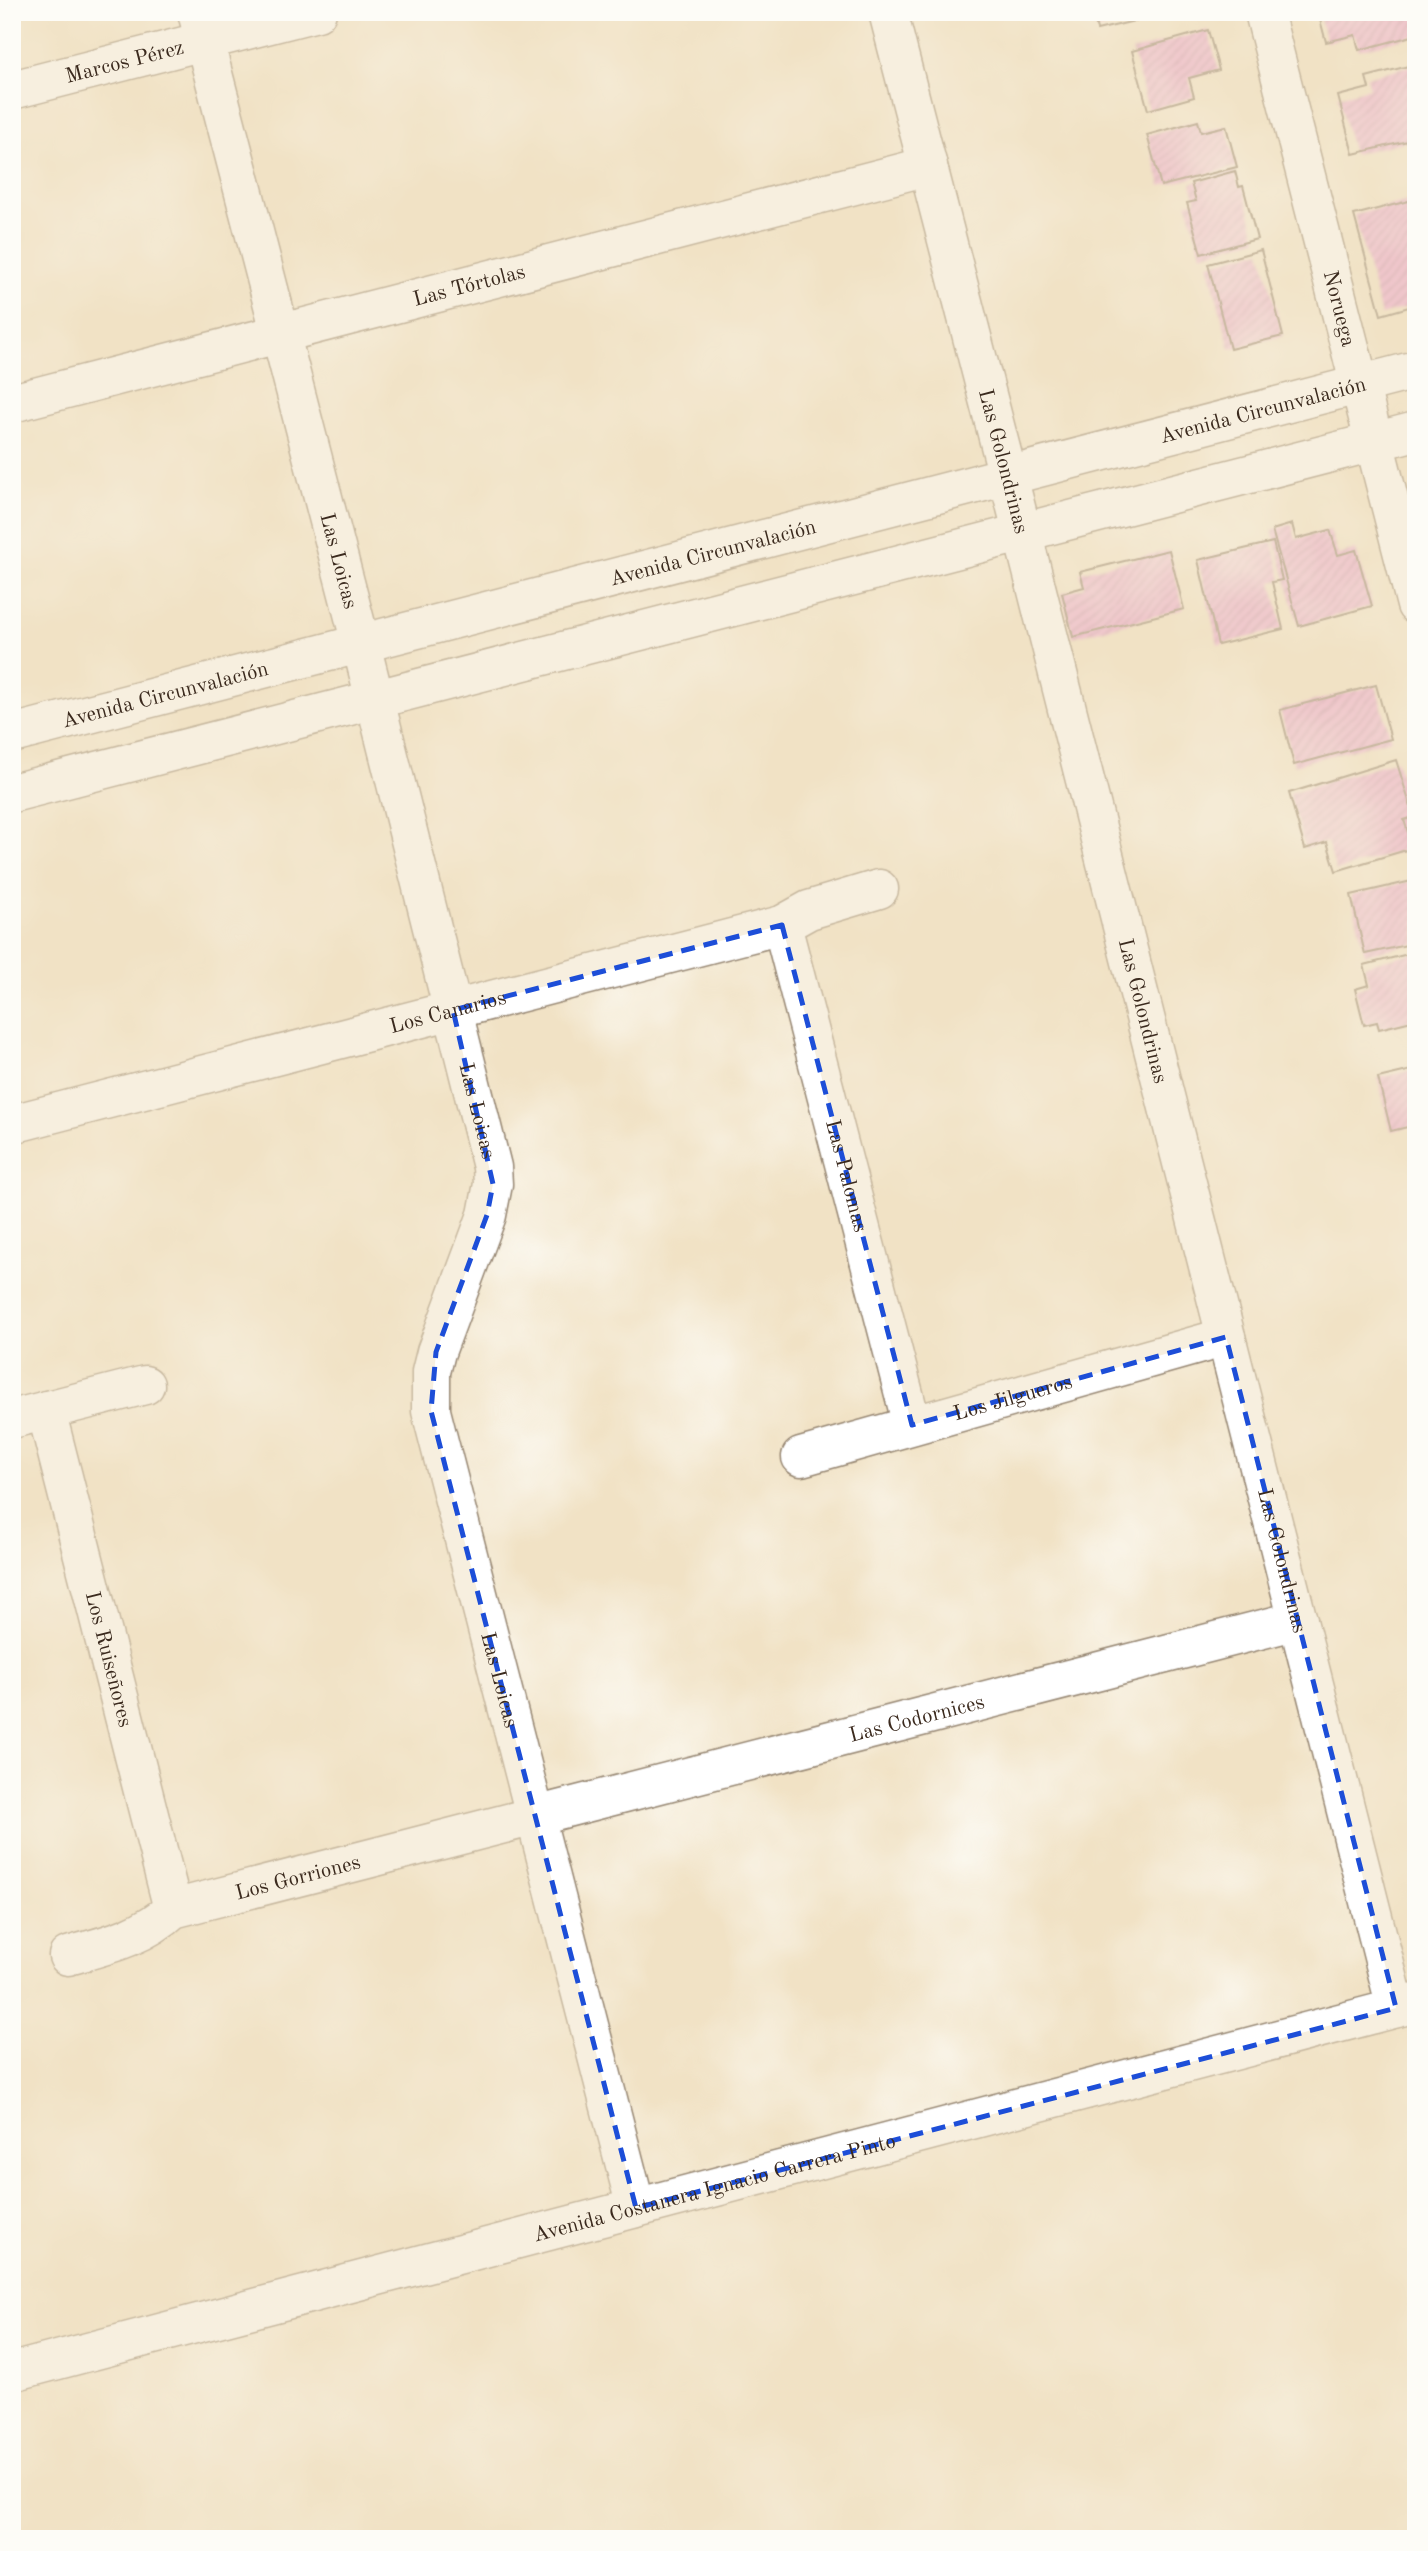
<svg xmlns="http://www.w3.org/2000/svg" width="1428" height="2551" font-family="'Old Standard TT',serif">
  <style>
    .building { fill: url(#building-hatch) }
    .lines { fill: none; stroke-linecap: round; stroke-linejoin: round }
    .minor-casing { stroke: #968672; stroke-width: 41 }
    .minor { stroke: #fff; stroke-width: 38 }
    .marked { fill: none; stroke: #1d4ed8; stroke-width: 5; stroke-dasharray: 14 9; stroke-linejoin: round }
    .labels { text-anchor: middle; stroke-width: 5; stroke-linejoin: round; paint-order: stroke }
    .street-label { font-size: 21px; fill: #3b2a1e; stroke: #fdfcf7 }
  </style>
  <defs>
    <pattern id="building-hatch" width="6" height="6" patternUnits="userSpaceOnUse" patternTransform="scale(1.75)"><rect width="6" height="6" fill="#eea5d3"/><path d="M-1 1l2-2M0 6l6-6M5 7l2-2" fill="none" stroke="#c287ab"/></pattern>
  </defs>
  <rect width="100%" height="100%" fill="#fdfcf7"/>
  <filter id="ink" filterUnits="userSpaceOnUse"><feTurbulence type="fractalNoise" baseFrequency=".0143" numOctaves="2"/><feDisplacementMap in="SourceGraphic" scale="14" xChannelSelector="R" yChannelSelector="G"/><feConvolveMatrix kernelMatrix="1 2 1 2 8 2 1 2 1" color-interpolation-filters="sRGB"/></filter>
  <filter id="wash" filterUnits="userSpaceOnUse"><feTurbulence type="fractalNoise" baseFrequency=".00686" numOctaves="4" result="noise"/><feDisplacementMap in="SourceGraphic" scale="28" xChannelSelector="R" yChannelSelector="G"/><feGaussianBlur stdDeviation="1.57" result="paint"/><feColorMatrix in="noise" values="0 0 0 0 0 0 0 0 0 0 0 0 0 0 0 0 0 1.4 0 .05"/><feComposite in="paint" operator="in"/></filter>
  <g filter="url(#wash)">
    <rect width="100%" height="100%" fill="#f1e2c5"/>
    <g id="blocks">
      <path class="building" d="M 1093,12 L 1168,12 L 1168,13 L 1097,30 Z
        M 1318,12 L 1416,12 L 1416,35 L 1359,50 L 1355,35 L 1326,42 Z
        M 1208,30 L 1219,70 L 1189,78 L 1194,97 L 1148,110 L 1132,51 Z
        M 1416,64 L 1416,139 L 1353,154 L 1338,96 L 1369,88 L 1366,77 Z
        M 1198,121 L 1201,132 L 1226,126 L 1237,167 L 1161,186 L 1147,135 Z
        M 1235,171 L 1239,187 L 1243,186 L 1257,239 L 1201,254 L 1187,203 L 1196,201 L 1191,183 Z
        M 1416,199 L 1416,305 L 1381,315 L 1354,215 Z
        M 1261,250 L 1283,336 L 1230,349 L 1208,264 Z
        M 1292,524 L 1296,539 L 1330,530 L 1338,555 L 1356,550 L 1372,606 L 1299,626 L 1272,530 Z
        M 1273,542 L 1282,580 L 1272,582 L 1283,629 L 1218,645 L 1198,560 Z
        M 1169,550 L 1184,609 L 1073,637 L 1062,593 L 1084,587 L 1080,572 Z
        M 1376,685 L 1391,739 L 1294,765 L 1280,710 Z
        M 1396,760 L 1414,817 L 1404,820 L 1413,848 L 1336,871 L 1327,842 L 1305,849 L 1289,793 Z
        M 1416,880 L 1416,943 L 1365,954 L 1351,895 Z
        M 1416,952 L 1416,1020 L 1379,1029 L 1377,1022 L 1364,1025 L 1355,989 L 1369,985 L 1364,965 Z
        M 1416,1069 L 1416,1125 L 1391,1131 L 1378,1078 Z"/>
    </g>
  </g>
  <g filter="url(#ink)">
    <use href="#blocks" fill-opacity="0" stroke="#968672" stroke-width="2"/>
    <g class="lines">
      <g class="minor-casing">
        <g id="minor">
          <path id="s1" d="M 197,12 L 361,644 L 492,1167 L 493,1184 L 487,1215 L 436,1352 L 431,1372 L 431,1411 L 636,2208"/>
          <path id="s2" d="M 888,12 L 1008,476 L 1396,2008"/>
          <path id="s3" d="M 1264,12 L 1416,605"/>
          <path id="s4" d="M 12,90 L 317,12"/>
          <path id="s5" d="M 12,403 L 928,166"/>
          <path id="s6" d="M 12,734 L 1416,370"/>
          <path d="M 12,793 L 1416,431"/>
          <path id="s7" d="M 782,925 L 912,1425"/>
          <path id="s8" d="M 12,1124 L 782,925 L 809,910 L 879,889"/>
          <path id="s9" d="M 46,1410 L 173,1909"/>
          <path d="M 12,1419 L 145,1385"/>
          <path id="s10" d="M 801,1457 L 1226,1337"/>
          <path id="s11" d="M 68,1956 C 107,1945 143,1937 173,1909 L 1298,1620"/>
          <path id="s12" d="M 12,2372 L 1416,2003"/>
        </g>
      </g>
      <use href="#minor" class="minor"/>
    </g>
  </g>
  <path d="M0 0H1428V2551H0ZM 782,925 L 912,1425 L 1226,1337 L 1396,2008 L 636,2208 L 431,1411 L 436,1352 L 487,1215 L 493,1184 L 453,1010 Z" fill="#f1e2c5" fill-opacity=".55" fill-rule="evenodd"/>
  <path class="marked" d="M 782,925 L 912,1425 L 1226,1337 L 1396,2008 L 636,2208 L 431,1411 L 436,1352 L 487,1215 L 493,1184 L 453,1010 Z"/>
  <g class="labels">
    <g class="street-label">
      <text dy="7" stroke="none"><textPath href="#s4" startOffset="116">Marcos Pérez</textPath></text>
      <text dy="7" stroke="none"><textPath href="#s5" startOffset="472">Las Tórtolas</textPath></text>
      <text dy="7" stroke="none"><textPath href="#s3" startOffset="306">Noruega</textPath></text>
      <text dy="7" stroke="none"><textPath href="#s6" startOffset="1292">Avenida Circunvalación</textPath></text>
      <text dy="7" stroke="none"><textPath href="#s2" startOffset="464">Las Golondrinas</textPath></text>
      <text dy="7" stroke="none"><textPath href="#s6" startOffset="724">Avenida Circunvalación</textPath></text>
      <text dy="7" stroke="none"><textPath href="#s1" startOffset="567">Las Loicas</textPath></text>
      <text dy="7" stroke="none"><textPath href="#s6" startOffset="158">Avenida Circunvalación</textPath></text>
      <text dy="7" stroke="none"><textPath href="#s2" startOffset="1031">Las Golondrinas</textPath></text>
      <text dy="7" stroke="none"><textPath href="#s8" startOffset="450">Los Canarios</textPath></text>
      <text dy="7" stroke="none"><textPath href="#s1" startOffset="1134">Las Loicas</textPath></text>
      <text dy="7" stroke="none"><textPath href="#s7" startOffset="259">Las Palomas</textPath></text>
      <text dy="7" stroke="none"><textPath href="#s10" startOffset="220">Los Jilgueros</textPath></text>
      <text dy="7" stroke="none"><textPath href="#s2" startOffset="1598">Las Golondrinas</textPath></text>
      <text dy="7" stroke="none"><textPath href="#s9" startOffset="257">Los Ruiseñores</textPath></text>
      <text dy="7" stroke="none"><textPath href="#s1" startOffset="1724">Las Loicas</textPath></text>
      <text dy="7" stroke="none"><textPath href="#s11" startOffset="884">Las Codornices</textPath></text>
      <text dy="7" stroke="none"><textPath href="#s11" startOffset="245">Los Gorriones</textPath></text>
      <text dy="7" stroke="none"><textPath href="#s12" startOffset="726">Avenida Costanera Ignacio Carrera Pinto</textPath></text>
    </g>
  </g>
  <rect width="1428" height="2551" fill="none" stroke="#fdfcf7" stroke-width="42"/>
</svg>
